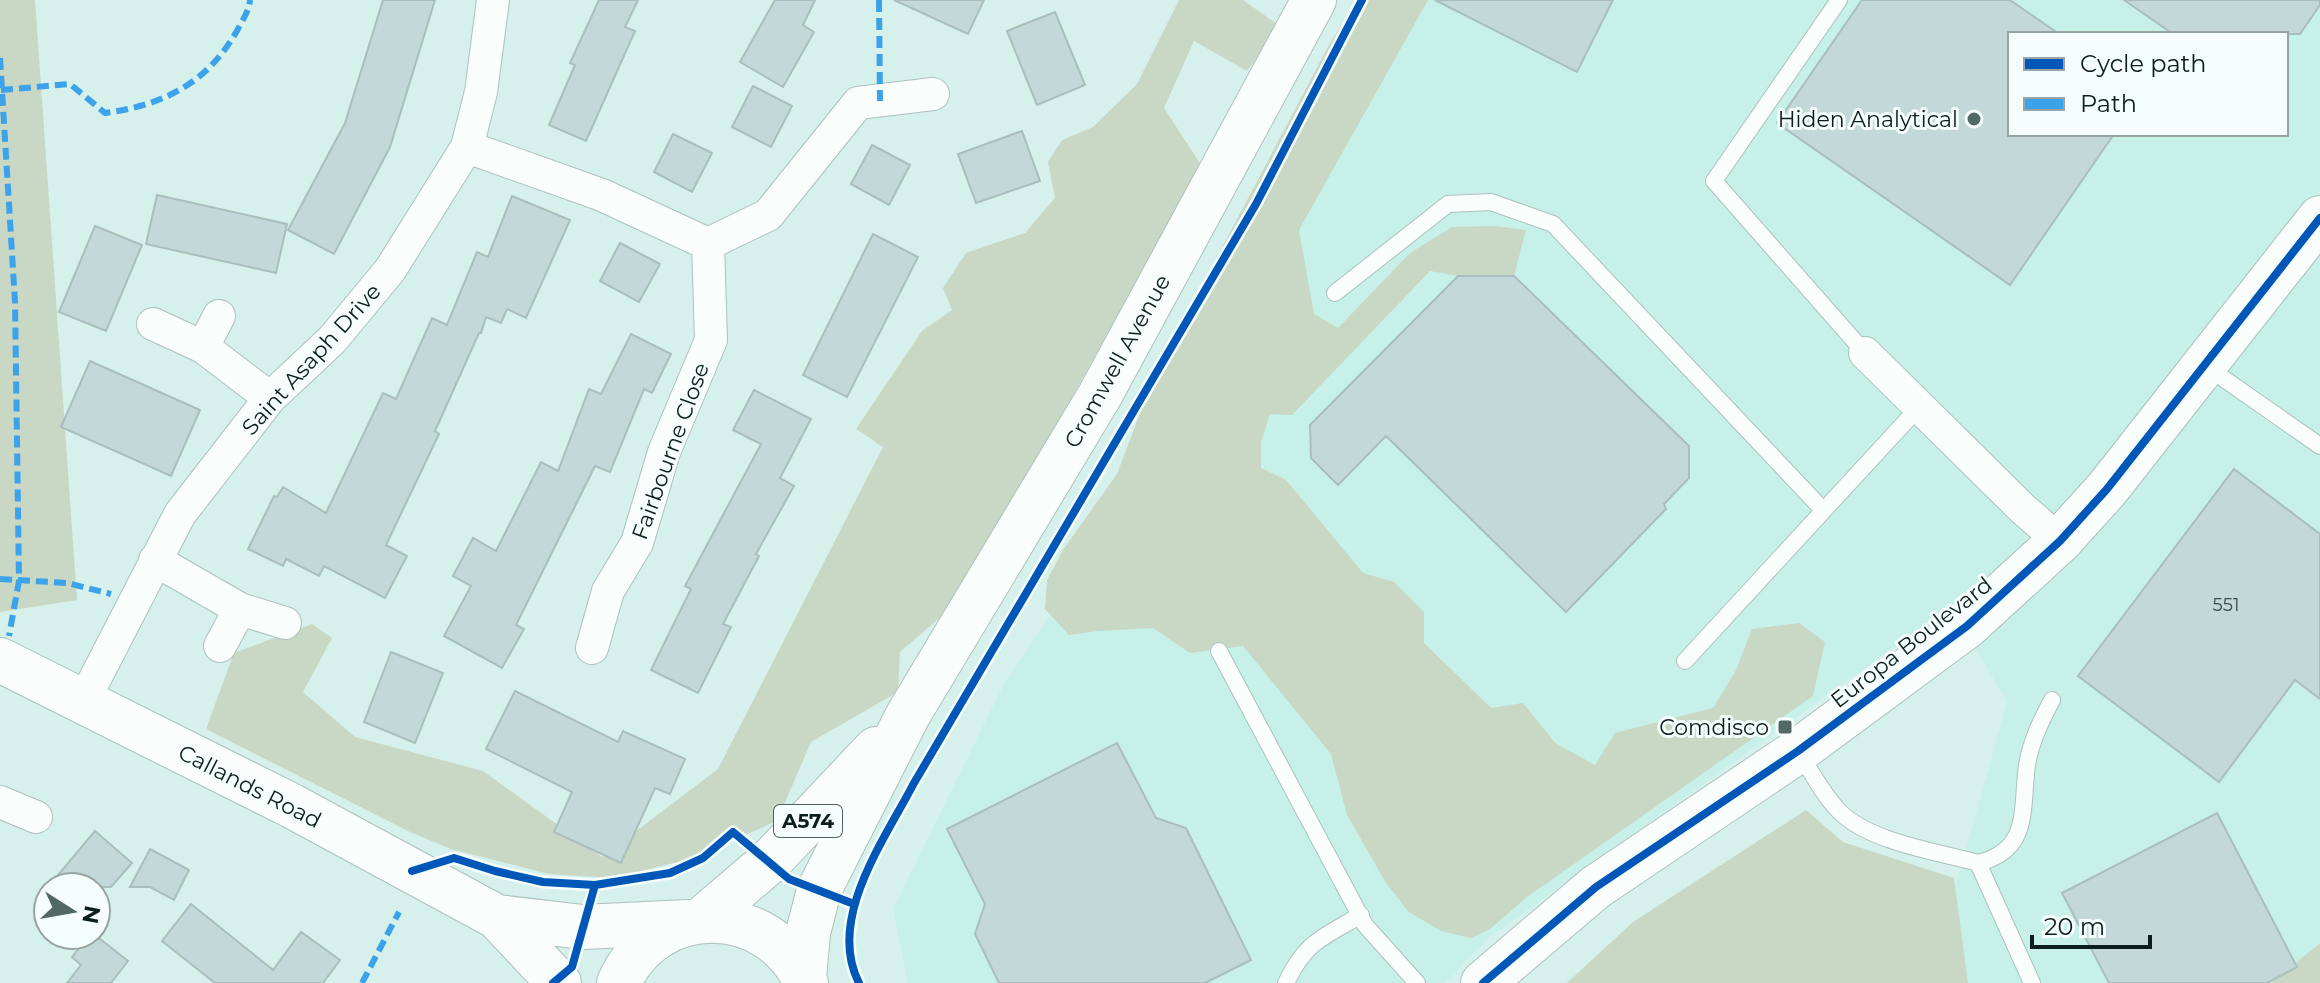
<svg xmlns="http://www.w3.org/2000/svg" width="2320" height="983" font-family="Montserrat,sans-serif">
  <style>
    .built { fill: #c6f0e8; fill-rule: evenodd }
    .green { fill: #c9d7c5 }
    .building { fill: #c2d8d9; stroke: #abbebe; stroke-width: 2 }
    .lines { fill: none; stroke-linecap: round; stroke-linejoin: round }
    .lane-casing { stroke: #adc1bd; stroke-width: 18 }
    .street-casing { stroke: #adc1bd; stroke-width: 34 }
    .secondary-casing { stroke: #adc1bd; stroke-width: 46 }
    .primary-casing { stroke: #adc1bd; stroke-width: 46 }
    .lane { stroke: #f9fdfc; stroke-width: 16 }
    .street { stroke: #f9fdfc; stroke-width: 32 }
    .secondary { stroke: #f9fdfc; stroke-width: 44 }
    .primary { stroke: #f9fdfc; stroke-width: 44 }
    .quiet { stroke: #3ca2ea; stroke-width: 6; stroke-dasharray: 12 6; stroke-linecap: butt }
    .cycleway-casing { stroke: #f5fefc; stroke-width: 13 }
    .cycleway { stroke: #0057b8; stroke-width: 8 }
    .poi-dot { fill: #536864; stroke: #f5fefc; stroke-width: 3 }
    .labels { text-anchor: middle; stroke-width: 6; stroke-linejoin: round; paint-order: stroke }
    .number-label { font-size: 18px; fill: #3a4c4a }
    .shield { fill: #f5fefc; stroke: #52615e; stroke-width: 2 }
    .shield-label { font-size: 20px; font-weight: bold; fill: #0c1e1b }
    .poi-label { font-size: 22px; fill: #0c1e1b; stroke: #f5fefc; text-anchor: end }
    .street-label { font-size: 22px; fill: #0c1e1b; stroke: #f5fefc }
  </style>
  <rect width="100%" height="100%" fill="#d6f0eb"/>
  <path class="built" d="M 1405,0 L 2320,0 L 2320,983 L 1968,983 L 1955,890 L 2007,702 L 1951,606 L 1487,939 L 1445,983 L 908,983 L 893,909 L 1005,682 L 1170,437 ZM 2010,34 L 2286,34 L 2286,134 L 2010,134 Z"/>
  <path class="green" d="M 0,0 L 35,0 L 77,600 L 0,612 Z
    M 1179,0 L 1243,0 L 1280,26 L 1247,71 L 1194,41 L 1164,108 L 1201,165 L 958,602 L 900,652 L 898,692 L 811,742 L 777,821 L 693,858 L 615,878 L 549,874 L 451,849 L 410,832 L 206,729 L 234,653 L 312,624 L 332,638 L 303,692 L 355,737 L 483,771 L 602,857 L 718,769 L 883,447 L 856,429 L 922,331 L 952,310 L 943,288 L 966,253 L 1025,233 L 1055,198 L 1048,162 L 1062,140 L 1093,127 L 1137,84 Z
    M 1357,0 L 1428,0 L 1299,230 L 1314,314 L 1338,328 L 1410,253 L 1452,227 L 1494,226 L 1526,230 L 1514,276 L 1458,276 L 1430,271 L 1292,415 L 1270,414 L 1261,442 L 1261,468 L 1286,480 L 1363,573 L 1394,582 L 1424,612 L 1424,643 L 1491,708 L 1523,703 L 1555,743 L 1595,765 L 1615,733 L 1713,708 L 1736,670 L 1752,629 L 1799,623 L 1825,642 L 1813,696 L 1527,897 L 1490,929 L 1471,938 L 1441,931 L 1409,912 L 1386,883 L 1347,815 L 1331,754 L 1243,646 L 1190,653 L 1153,628 L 1097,631 L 1069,635 L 1045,609 L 1047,580 L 1063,550 L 1117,474 L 1142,408 L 1224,244 L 1330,43 Z
    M 1806,810 L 1843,842 L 1954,878 L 1968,983 L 1567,983 L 1633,922 Z
    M 2320,943 L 2320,983 L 2271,983 Z"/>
  <path class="building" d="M 383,0 L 435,0 L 390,147 L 334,254 L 288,230 L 345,123 Z
    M 599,0 L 638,0 L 625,27 L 635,31 L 586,141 L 549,125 L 575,65 L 570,63 Z
    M 775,0 L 815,0 L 803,25 L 814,32 L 783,87 L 740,62 Z
    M 894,0 L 984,0 L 968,34 Z
    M 1435,0 L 1613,0 L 1577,72 Z
    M 1862,0 L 2010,0 L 2059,34 L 2010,34 L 2010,134 L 2114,134 L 2010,285 L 1777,123 Z
    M 2124,0 L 2320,0 L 2320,5 L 2300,34 L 2173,34 Z
    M 1055,12 L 1085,85 L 1037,105 L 1007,31 Z
    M 753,86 L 792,106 L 771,147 L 732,127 Z
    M 1022,131 L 1040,181 L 976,203 L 958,154 Z
    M 673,134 L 712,153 L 692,192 L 654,172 Z
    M 872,145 L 910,165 L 889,205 L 851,184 Z
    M 157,195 L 287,224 L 276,273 L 146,244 Z
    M 512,196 L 570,220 L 526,318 L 507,309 L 501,323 L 486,317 L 481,333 L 479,333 L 435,431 L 439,434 L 386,545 L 407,556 L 385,598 L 324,566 L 319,576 L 286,559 L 283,566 L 248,549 L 274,496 L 277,497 L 283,487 L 326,513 L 383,393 L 396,399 L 432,318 L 447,325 L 477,252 L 488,257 Z
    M 95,226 L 142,245 L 106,331 L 59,312 Z
    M 873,234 L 918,257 L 847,397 L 803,375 Z
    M 620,243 L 660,264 L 639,302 L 600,281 Z
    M 1458,276 L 1514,276 L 1689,446 L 1689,478 L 1664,504 L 1666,509 L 1566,612 L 1386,436 L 1338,485 L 1311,458 L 1310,425 Z
    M 631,334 L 671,354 L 652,393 L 644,389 L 610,472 L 595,466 L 516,625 L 524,629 L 502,668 L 444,636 L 471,586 L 453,576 L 473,538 L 496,551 L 541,462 L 558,471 L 589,389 L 601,394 Z
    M 90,361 L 200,410 L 171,476 L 61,427 Z
    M 754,390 L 811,419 L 780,478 L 794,486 L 756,554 L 759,556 L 723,624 L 731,627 L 698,693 L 651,670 L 691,589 L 685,586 L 761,444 L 733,430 Z
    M 2234,469 L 2320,534 L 2320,699 L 2295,680 L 2219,782 L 2078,676 Z
    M 391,652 L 443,673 L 415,743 L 364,722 Z
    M 515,691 L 618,742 L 623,731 L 685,759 L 670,794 L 655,788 L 621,863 L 554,832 L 572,792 L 486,749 Z
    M 1117,743 L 1156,818 L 1186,828 L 1251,960 L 1205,983 L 999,983 L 975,934 L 985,904 L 947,829 Z
    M 2217,813 L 2297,967 L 2267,983 L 2109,983 L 2062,893 Z
    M 95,831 L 132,863 L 111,887 L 48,887 Z
    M 150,849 L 189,870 L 174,900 L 150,887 L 130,887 Z
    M 191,904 L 273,970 L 301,932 L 340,960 L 323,983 L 215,983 L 162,941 Z
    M 89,935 L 95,935 L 128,961 L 111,983 L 67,983 L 81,965 L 72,957 Z"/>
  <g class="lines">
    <g class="lane-casing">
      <path id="lane" d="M 1839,0 L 1714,181 L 1865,353
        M 1335,293 L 1448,204 L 1491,202 L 1553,224 L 1823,510
        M 2207,367 L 2320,446
        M 1219,651 L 1365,925 L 1417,983
        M 1685,661 L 1920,406
        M 1798,751 C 1811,771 1823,795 1840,812 C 1870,842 1938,852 1978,863 L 2032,983
        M 1978,863 C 2031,850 2021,809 2027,765 C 2031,741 2041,721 2052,700
        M 1286,983 C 1306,941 1322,938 1361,915"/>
    </g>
    <g class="street-casing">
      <path id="street" d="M 467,147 L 602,195 L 708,244
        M 153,324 L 203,347 L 270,398
        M 203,347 L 219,316
        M 1865,353 L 2023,509 L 2060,541
        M 155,560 L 240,609
        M 220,646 L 240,609 L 285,623
        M 592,648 L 608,591 L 637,543 L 664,452 L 711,340 L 708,244 L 768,215 L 858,103 L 933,94
        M 83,702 L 180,514 L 270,398 L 332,340 L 390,270 L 467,147 L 481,92 L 493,0
        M 0,802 L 36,817"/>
    </g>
    <g class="secondary-casing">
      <path id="secondary" d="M 0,660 L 292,806 L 497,917 L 559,983
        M 497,917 L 583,927 L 688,922
        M 1483,983 L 1596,887 L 1798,751 L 1967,626 L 2060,541 L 2107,489 L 2320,218"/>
    </g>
    <g class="primary-casing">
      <path id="primary" d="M 701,920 L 769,862 L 876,749
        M 804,978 L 808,933 L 819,890 L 908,715 L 1100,395 L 1314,0
        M 619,983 C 655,900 769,900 806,983"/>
    </g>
    <use href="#lane" class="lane"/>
    <use href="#street" class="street"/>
    <use href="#secondary" class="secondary"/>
    <use href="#primary" class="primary"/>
    <path class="quiet" d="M 879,0 L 880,101
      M 0,58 L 15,302 L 19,581 L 9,636
      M 1,90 L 70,84 L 105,113 C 164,105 208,83 238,29 C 243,19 249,11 250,0
      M 0,579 L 67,583 L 111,594
      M 362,983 L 399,912"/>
    <g class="cycleway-casing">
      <path id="cycleway" d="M 412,871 L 454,858 L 495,871 L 543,882 L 595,885 L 670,873 L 703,858 L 733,832 L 789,879 L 854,904
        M 553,983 L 572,967 L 595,885
        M 859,983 C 826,919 885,839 914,783 L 1256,204 L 1362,0
        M 1483,983 L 1596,887 L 1798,751 L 1967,626 L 2060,541 L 2107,489 L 2320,218"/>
    </g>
    <use href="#cycleway" class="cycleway"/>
  </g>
  <g class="poi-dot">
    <circle cx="1974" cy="119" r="8"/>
    <rect x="1777" y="719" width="16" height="16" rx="4"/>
  </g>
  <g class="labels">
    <g class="number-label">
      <text x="2226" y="611">551</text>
    </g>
    <rect class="shield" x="774" y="805" width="68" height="32" rx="6"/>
    <g class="shield-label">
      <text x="808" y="828">A574</text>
    </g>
    <g class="poi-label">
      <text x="1958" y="127">Hiden Analytical</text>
      <text x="1769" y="735">Comdisco</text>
    </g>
    <g class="street-label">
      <text transform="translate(311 359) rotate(-48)" y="8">Saint Asaph Drive</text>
      <text transform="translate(1117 361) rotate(-61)" y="8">Cromwell Avenue</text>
      <text transform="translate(670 451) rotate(-70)" y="8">Fairbourne Close</text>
      <text transform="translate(1911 642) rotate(-38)" y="8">Europa Boulevard</text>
      <text transform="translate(250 786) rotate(27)" y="8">Callands Road</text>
    </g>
  </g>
  <rect x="2008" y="32" width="280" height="104" fill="#f5fefc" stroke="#98a4a2" stroke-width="2"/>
  <rect x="2024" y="58" width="40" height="12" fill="#0057b8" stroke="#98a4a2" stroke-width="2"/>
  <text x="2080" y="72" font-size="24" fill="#0c1e1b">Cycle path</text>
  <rect x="2024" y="98" width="40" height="12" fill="#3ca2ea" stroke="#98a4a2" stroke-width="2"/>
  <text x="2080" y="112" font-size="24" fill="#0c1e1b">Path</text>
  <g transform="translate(72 911) rotate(101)"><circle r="38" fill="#f5fefc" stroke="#98a4a2" stroke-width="2"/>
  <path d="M0-6L14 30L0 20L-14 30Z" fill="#536864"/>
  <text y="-12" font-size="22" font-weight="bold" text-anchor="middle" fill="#0c1e1b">N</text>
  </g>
  <path d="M2032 935v12h118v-12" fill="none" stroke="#0c1e1b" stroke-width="4"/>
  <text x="2044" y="935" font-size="24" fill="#0c1e1b" stroke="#f5fefc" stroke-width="6" paint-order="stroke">20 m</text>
</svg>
